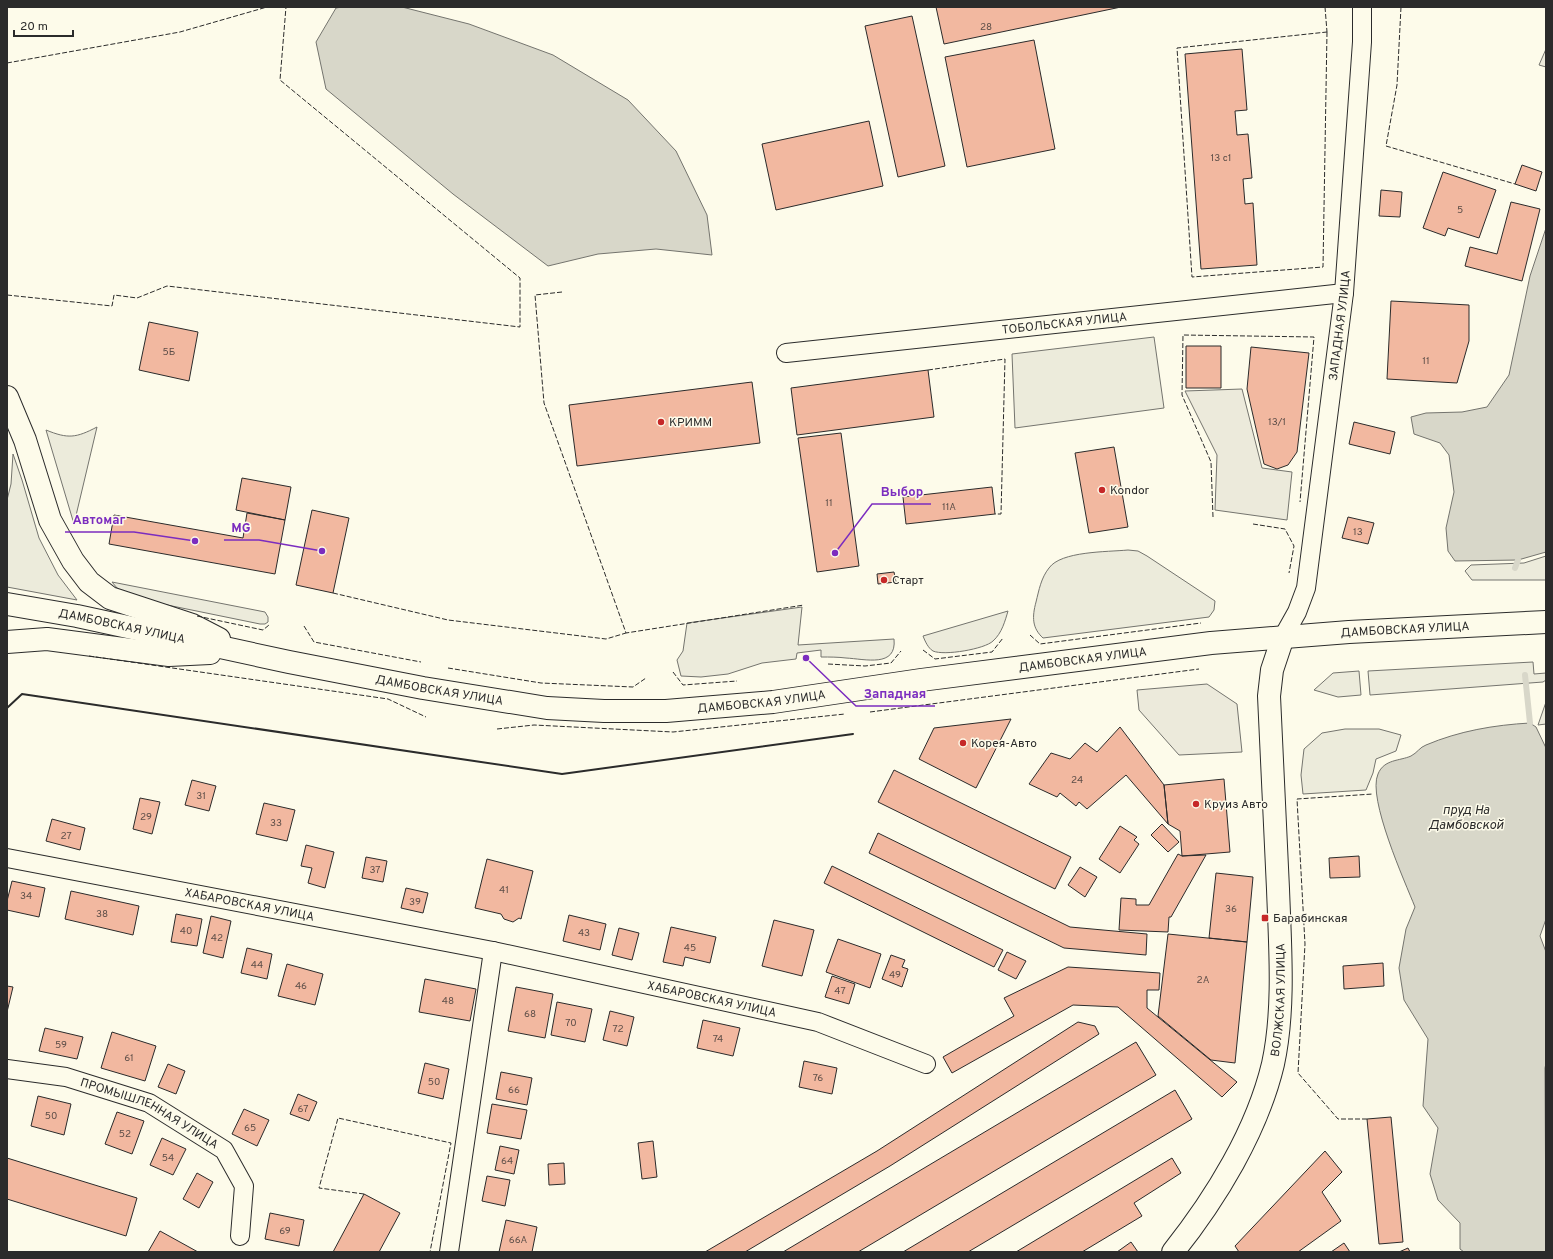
<svg xmlns="http://www.w3.org/2000/svg" width="1553" height="1259" font-family="Overpass,sans-serif">
  <style>
    .green { fill: #ecebdb; stroke: #74746e }
    .parking { fill: #eceadb; stroke: #74746e }
    .water { fill: #d8d7c9; stroke: #74746e }
    .lines { fill: none; stroke-linecap: round; stroke-linejoin: round }
    .stream { stroke: #d8d7c9; stroke-width: 6 }
    .building { fill: #f2b8a0; stroke: #2b2b2b }
    .minor-casing { stroke: #2b2b2b; stroke-width: 20 }
    .tertiary-casing { stroke: #2b2b2b; stroke-width: 24 }
    .secondary-casing { stroke: #2b2b2b; stroke-width: 24 }
    .minor { stroke: #fdfbea; stroke-width: 18 }
    .tertiary { stroke: #fdfbea; stroke-width: 22 }
    .secondary { stroke: #fdfbea; stroke-width: 22 }
    .fence { stroke: #2b2b2b; stroke-width: 1; stroke-dasharray: 5 2; stroke-linecap: butt }
    .wall { stroke: #2b2b2b; stroke-width: 2 }
    .poi-dot { fill: #c62828; stroke: #fdfbea; stroke-width: 1.5 }
    .labels { text-anchor: middle; stroke-width: 3; stroke-linejoin: round; paint-order: stroke }
    .number-label { font-size: 10px; fill: #5d4e48 }
    .street-label { font-size: 12px; fill: #2b2b2b; stroke: #fdfbea }
    .poi-label { font-size: 12px; fill: #2b2b2b; stroke: #fdfbea; text-anchor: start }
    .water-label { font-size: 13px; font-style: italic; fill: #2b2b2b; stroke: #fdfbea }
    .leader { fill: none; stroke: #7b2cbf; stroke-width: 1.5 }
    .callout-dot { fill: #7b2cbf; stroke: #fdfbea; stroke-width: 1.5 }
    .callout-label { font-size: 13px; text-anchor: middle; font-weight: bold; fill: #7b2cbf; stroke: #fdfbea; stroke-width: 3; stroke-linejoin: round; paint-order: stroke }
  </style>
  <rect width="100%" height="100%" fill="#fdfbea"/>
  <path class="green" d="M 1154,337 L 1164,408 L 1015,428 L 1012,354 Z
    M 97,427 L 74,524 L 46,430 C 68,439 76,438 97,427 Z
    M 13,454 L 22,480 L 39,538 L 58,575 L 77,600 L 7,587 L 7,500 L 11,484 Z
    M 1128,550 L 1138,551 L 1147,556 L 1215,601 L 1214,610 L 1209,617 L 1043,638 C 1032,628 1032,617 1036,602 C 1039,590 1041,578 1049,568 C 1061,551 1107,552 1128,550 Z
    M 1546,556 L 1546,580 L 1472,580 L 1465,571 L 1471,565 L 1524,563 Z
    M 112,582 L 265,612 L 268,617 L 268,622 L 265,624 L 260,624 L 133,598 L 117,588 Z
    M 802,607 L 798,645 L 894,639 C 897,668 865,659 846,658 C 838,657 830,657 821,657 L 821,650 L 797,653 L 796,659 L 762,663 L 728,674 L 701,677 L 681,676 L 677,660 L 683,651 L 687,623 Z
    M 1008,611 C 1005,621 1002,633 993,641 C 985,649 944,656 933,651 C 928,648 925,641 923,636 Z
    M 1533,662 L 1534,674 L 1546,673 L 1546,680 L 1543,682 L 1370,695 L 1368,671 Z
    M 1359,671 L 1361,695 L 1338,697 L 1314,690 L 1333,673 Z
    M 1546,702 L 1546,724 L 1538,725 Z
    M 1345,729 L 1379,729 L 1401,735 L 1396,751 L 1376,759 L 1373,773 L 1366,790 L 1303,794 L 1301,775 L 1304,749 L 1322,733 Z"/>
  <path class="parking" d="M 1546,49 L 1546,67 L 1539,65 Z
    M 1242,389 L 1262,468 L 1292,472 L 1287,520 L 1215,510 L 1217,455 L 1185,391 Z
    M 1207,684 L 1237,704 L 1242,752 L 1179,755 L 1139,710 L 1137,690 Z"/>
  <path class="water" d="M 342,7 L 402,7 L 469,24 L 553,55 L 628,100 L 676,151 L 707,215 L 712,255 L 656,249 L 598,254 L 548,266 L 453,194 L 326,89 L 316,42 L 336,8 Z
    M 1546,228 L 1546,552 L 1518,560 L 1455,561 L 1448,551 L 1446,528 L 1454,492 L 1449,455 L 1440,443 L 1414,434 L 1411,417 L 1426,413 L 1462,412 L 1487,407 L 1509,375 L 1530,276 Z
    M 1530,723 L 1536,727 L 1546,748 L 1546,919 L 1540,936 L 1546,952 L 1546,1063 L 1545,1068 L 1546,1252 L 1464,1252 L 1460,1249 L 1460,1223 L 1438,1200 L 1430,1174 L 1438,1128 L 1423,1106 L 1428,1039 L 1404,1000 L 1399,968 L 1406,929 L 1415,907 C 1405,882 1367,798 1378,774 C 1384,759 1400,761 1411,756 C 1417,753 1420,747 1426,745 C 1459,731 1494,725 1530,723 Z"/>
  <g class="lines">
    <path class="stream" d="M 1515,568 L 1518,560
      M 1525,675 L 1530,723"/>
  </g>
  <path class="building" d="M 936,7 L 1121,7 L 944,44 Z
    M 912,16 L 945,166 L 898,177 L 865,26 Z
    M 1034,40 L 1055,149 L 967,167 L 945,57 Z
    M 1242,49 L 1247,110 L 1235,111 L 1237,135 L 1248,134 L 1252,178 L 1243,179 L 1245,204 L 1253,203 L 1257,265 L 1201,269 L 1185,54 Z
    M 869,121 L 883,186 L 776,210 L 762,144 Z
    M 1522,165 L 1542,172 L 1536,191 L 1515,184 Z
    M 1443,172 L 1496,190 L 1479,238 L 1448,228 L 1445,236 L 1423,228 Z
    M 1381,190 L 1402,192 L 1400,217 L 1379,216 Z
    M 1511,202 L 1540,209 L 1522,281 L 1465,266 L 1470,247 L 1497,254 Z
    M 1391,301 L 1469,305 L 1469,341 L 1457,383 L 1387,379 Z
    M 149,322 L 198,332 L 189,381 L 139,370 Z
    M 1186,346 L 1221,346 L 1221,388 L 1186,388 Z
    M 1251,347 L 1309,353 L 1297,452 L 1288,465 L 1277,469 L 1264,464 L 1247,389 Z
    M 928,370 L 934,417 L 797,435 L 791,388 Z
    M 752,382 L 760,443 L 577,466 L 569,405 Z
    M 1354,422 L 1395,432 L 1390,454 L 1349,444 Z
    M 841,433 L 859,566 L 817,572 L 798,438 Z
    M 1114,447 L 1128,527 L 1089,533 L 1075,453 Z
    M 242,478 L 291,487 L 285,520 L 236,510 Z
    M 992,487 L 995,514 L 906,524 L 903,497 Z
    M 312,510 L 349,518 L 333,593 L 296,585 Z
    M 247,513 L 285,520 L 275,574 L 109,544 L 114,515 L 243,538 Z
    M 1348,517 L 1374,523 L 1368,544 L 1342,538 Z
    M 894,572 L 896,582 L 878,584 L 877,574 Z
    M 1011,719 L 976,788 L 919,759 L 934,728 Z
    M 1120,727 L 1164,785 L 1168,824 L 1126,775 L 1087,809 L 1079,802 L 1076,806 L 1060,793 L 1057,797 L 1029,784 L 1051,753 L 1070,759 L 1085,743 L 1097,752 Z
    M 894,770 L 1071,857 L 1055,889 L 878,802 Z
    M 1224,779 L 1230,852 L 1182,856 L 1180,831 L 1168,824 L 1164,785 Z
    M 192,780 L 216,786 L 209,811 L 185,805 Z
    M 140,798 L 160,802 L 152,834 L 133,829 Z
    M 264,803 L 295,810 L 287,841 L 256,834 Z
    M 52,819 L 85,828 L 80,850 L 46,841 Z
    M 1162,824 L 1179,842 L 1168,852 L 1151,835 Z
    M 1120,826 L 1137,837 L 1134,840 L 1139,844 L 1120,873 L 1099,859 Z
    M 878,833 L 1070,927 L 1147,934 L 1146,955 L 1064,948 L 869,853 Z
    M 306,845 L 334,852 L 325,888 L 308,883 L 312,868 L 301,866 Z
    M 1178,854 L 1182,856 L 1206,855 L 1171,917 L 1169,917 L 1168,932 L 1119,930 L 1121,898 L 1136,899 L 1136,905 L 1149,905 Z
    M 1359,856 L 1360,877 L 1330,878 L 1329,858 Z
    M 366,857 L 387,861 L 383,882 L 362,878 Z
    M 487,859 L 533,871 L 521,919 L 519,918 L 513,922 L 504,919 L 501,914 L 475,908 Z
    M 832,866 L 1003,950 L 994,967 L 824,883 Z
    M 1080,867 L 1097,877 L 1085,897 L 1068,885 Z
    M 1216,873 L 1253,877 L 1247,942 L 1209,938 Z
    M 12,881 L 45,888 L 39,917 L 7,910 L 7,901 Z
    M 406,888 L 428,893 L 423,913 L 401,908 Z
    M 71,891 L 139,906 L 133,935 L 65,919 Z
    M 176,914 L 202,919 L 197,946 L 171,942 Z
    M 569,915 L 606,924 L 600,950 L 563,941 Z
    M 211,916 L 231,921 L 223,958 L 203,953 Z
    M 774,920 L 814,930 L 802,976 L 762,966 Z
    M 671,927 L 716,937 L 710,963 L 685,957 L 683,966 L 663,962 Z
    M 619,928 L 639,933 L 632,960 L 612,955 Z
    M 1168,934 L 1247,942 L 1235,1063 L 1211,1060 L 1158,1016 Z
    M 838,939 L 881,954 L 870,988 L 826,972 Z
    M 247,948 L 272,954 L 267,979 L 241,973 Z
    M 1007,952 L 1026,961 L 1016,979 L 998,970 Z
    M 891,955 L 905,960 L 902,967 L 908,969 L 902,987 L 882,979 Z
    M 1383,963 L 1384,986 L 1344,989 L 1343,966 Z
    M 287,964 L 323,974 L 315,1005 L 278,996 Z
    M 1068,967 L 1160,973 L 1159,990 L 1147,990 L 1147,1008 L 1237,1082 L 1222,1097 L 1118,1007 L 1073,1005 L 952,1073 L 943,1057 L 1014,1016 L 1004,998 Z
    M 832,976 L 855,984 L 849,1004 L 825,997 Z
    M 425,979 L 476,989 L 470,1021 L 419,1012 Z
    M 7,986 L 13,987 L 7,1012 Z
    M 516,987 L 553,994 L 545,1038 L 508,1031 Z
    M 557,1002 L 592,1009 L 585,1042 L 551,1035 Z
    M 610,1011 L 634,1017 L 627,1046 L 603,1040 Z
    M 703,1020 L 740,1028 L 733,1056 L 697,1048 Z
    M 1078,1022 L 1095,1026 L 1099,1034 L 890,1166 L 745,1252 L 705,1252 L 877,1151 Z
    M 45,1028 L 83,1037 L 77,1059 L 39,1051 Z
    M 112,1032 L 156,1046 L 145,1081 L 101,1068 Z
    M 1136,1042 L 1156,1075 L 858,1252 L 783,1252 Z
    M 804,1061 L 837,1068 L 832,1094 L 799,1087 Z
    M 425,1063 L 449,1069 L 443,1099 L 418,1093 Z
    M 168,1064 L 185,1071 L 176,1094 L 158,1087 Z
    M 501,1072 L 532,1078 L 527,1105 L 496,1099 Z
    M 1175,1090 L 1192,1119 L 968,1252 L 903,1252 Z
    M 298,1094 L 317,1102 L 309,1121 L 290,1114 Z
    M 38,1096 L 71,1104 L 64,1135 L 31,1126 Z
    M 492,1104 L 527,1110 L 521,1139 L 487,1133 Z
    M 244,1109 L 269,1120 L 257,1146 L 232,1134 Z
    M 117,1112 L 144,1121 L 132,1154 L 105,1144 Z
    M 1391,1117 L 1403,1242 L 1379,1244 L 1367,1119 Z
    M 162,1138 L 186,1149 L 173,1175 L 150,1165 Z
    M 653,1141 L 657,1177 L 642,1179 L 638,1143 Z
    M 500,1146 L 519,1150 L 514,1174 L 495,1170 Z
    M 1325,1151 L 1342,1172 L 1322,1192 L 1341,1221 L 1298,1252 L 1239,1252 L 1235,1246 Z
    M 7,1158 L 137,1198 L 126,1236 L 7,1199 Z
    M 1172,1158 L 1181,1173 L 1134,1203 L 1142,1216 L 1082,1252 L 1016,1252 Z
    M 564,1163 L 565,1184 L 549,1185 L 548,1164 Z
    M 197,1173 L 213,1182 L 199,1208 L 183,1199 Z
    M 487,1176 L 510,1180 L 505,1206 L 482,1201 Z
    M 364,1194 L 400,1213 L 379,1252 L 333,1252 Z
    M 270,1213 L 304,1220 L 299,1246 L 265,1239 Z
    M 506,1220 L 537,1227 L 532,1252 L 499,1252 Z
    M 160,1231 L 198,1252 L 148,1252 Z
    M 1131,1242 L 1138,1252 L 1117,1252 Z
    M 1344,1243 L 1350,1252 L 1331,1252 Z
    M 1408,1248 L 1410,1252 L 1399,1252 Z"/>
  <g class="lines">
    <g class="minor-casing">
      <g id="minor">
        <path id="s1" d="M 786,353 L 1344,293"/>
        <path id="s2" d="M 1283,637 L 1297,612 L 1306,588 L 1344,293 L 1362,42 L 1362,7"/>
        <path id="s3" d="M 7,858 L 493,951 L 818,1022 L 926,1064"/>
        <path id="s4" d="M 7,1069 L 66,1077 L 149,1103 L 224,1150 L 244,1186 L 240,1236"/>
        <path d="M 449,1252 L 493,951"/>
      </g>
    </g>
    <g class="tertiary-casing">
      <g id="tertiary">
        <path id="s5" d="M 1173,1252 C 1216,1198 1257,1131 1273,1064 C 1285,1009 1280,945 1278,889 C 1275,825 1272,760 1269,696 L 1272,670 L 1283,637"/>
      </g>
    </g>
    <g class="secondary-casing">
      <g id="secondary">
        <path d="M 7,397 L 25,440 L 50,520 L 73,561 L 89,582 L 110,598 L 192,625 L 219,639"/>
        <path id="s6" d="M 7,604 L 77,616 L 289,662 L 423,688 L 547,708 L 604,711 L 666,711 L 773,702 L 921,680 L 1211,643 L 1349,632 L 1546,622"/>
        <path d="M 7,642 L 47,639 L 169,655 L 210,653"/>
      </g>
    </g>
    <use href="#minor" class="minor"/>
    <use href="#tertiary" class="tertiary"/>
    <use href="#secondary" class="secondary"/>
    <path class="fence" d="M 1325,7 L 1327,32
      M 1401,7 L 1397,85 L 1386,146 L 1515,184
      M 1327,32 L 1323,267 L 1192,277 L 1177,48 Z
      M 7,63 L 180,32 L 267,7
      M 562,292 L 535,295 L 544,403 L 626,633 L 804,605
      M 7,295 L 112,306 L 114,295 L 137,298 L 167,286 L 520,327 L 520,278 L 280,80 L 286,7
      M 928,370 L 1005,359 L 1001,514 L 995,514
      M 1213,517 L 1211,462 L 1182,395 L 1183,335 L 1314,337 L 1300,502
      M 1253,524 L 1285,529 L 1294,546 L 1289,573
      M 333,593 L 448,620 L 606,639 L 626,633
      M 197,616 L 263,630 L 269,625
      M 304,626 L 314,642 L 421,662
      M 1030,635 L 1040,644 L 1201,623
      M 923,650 L 935,659 L 992,652 L 1003,638
      M 89,656 L 388,699 L 426,717
      M 828,664 L 865,666 L 891,663 L 901,651
      M 448,668 L 541,683 L 633,687 L 646,678
      M 673,672 L 683,685 L 737,681
      M 870,712 L 1199,669
      M 497,729 L 534,725 L 673,732 L 845,714
      M 1367,1119 L 1338,1119 L 1298,1073 L 1305,944 L 1297,799 L 1373,794
      M 364,1194 L 319,1188 L 338,1118 L 451,1143 L 430,1252"/>
    <path class="wall" d="M 7,708 L 22,694 L 562,774 L 853,734"/>
  </g>
  <g class="poi-dot">
    <circle cx="661" cy="422" r="4"/>
    <circle cx="1102" cy="490" r="4"/>
    <circle cx="884" cy="580" r="4"/>
    <circle cx="963" cy="743" r="4"/>
    <circle cx="1196" cy="804" r="4"/>
    <rect x="1261" y="914" width="8" height="8" rx="2"/>
  </g>
  <g class="labels">
    <g class="number-label">
      <text x="986" y="30">28</text>
      <text x="1221" y="161">13 с1</text>
      <text x="1460" y="213">5</text>
      <text x="169" y="355">5Б</text>
      <text x="1426" y="364">11</text>
      <text x="1277" y="425">13/1</text>
      <text x="829" y="506">11</text>
      <text x="949" y="510">11А</text>
      <text x="1358" y="535">13</text>
      <text x="1077" y="783">24</text>
      <text x="201" y="799">31</text>
      <text x="146" y="820">29</text>
      <text x="276" y="826">33</text>
      <text x="66" y="839">27</text>
      <text x="375" y="873">37</text>
      <text x="504" y="893">41</text>
      <text x="26" y="899">34</text>
      <text x="415" y="905">39</text>
      <text x="1231" y="912">36</text>
      <text x="102" y="917">38</text>
      <text x="186" y="934">40</text>
      <text x="584" y="936">43</text>
      <text x="217" y="941">42</text>
      <text x="690" y="951">45</text>
      <text x="257" y="968">44</text>
      <text x="895" y="978">49</text>
      <text x="1203" y="983">2А</text>
      <text x="301" y="989">46</text>
      <text x="840" y="994">47</text>
      <text x="448" y="1004">48</text>
      <text x="530" y="1017">68</text>
      <text x="571" y="1026">70</text>
      <text x="618" y="1032">72</text>
      <text x="718" y="1042">74</text>
      <text x="61" y="1048">59</text>
      <text x="129" y="1061">61</text>
      <text x="818" y="1081">76</text>
      <text x="434" y="1085">50</text>
      <text x="514" y="1093">66</text>
      <text x="303" y="1112">67</text>
      <text x="51" y="1119">50</text>
      <text x="250" y="1131">65</text>
      <text x="125" y="1137">52</text>
      <text x="168" y="1161">54</text>
      <text x="507" y="1164">64</text>
      <text x="285" y="1234">69</text>
      <text x="518" y="1243">66А</text>
    </g>
    <g class="street-label">
      <text dy="4" stroke="none"><textPath href="#s1" startOffset="280">ТОБОЛЬСКАЯ УЛИЦА</textPath></text>
      <text dy="4" stroke="none"><textPath href="#s2" startOffset="319">ЗАПАДНАЯ УЛИЦА</textPath></text>
      <text dy="4" stroke="none"><textPath href="#s6" startOffset="117">ДАМБОВСКАЯ УЛИЦА</textPath></text>
      <text dy="4" stroke="none"><textPath href="#s6" startOffset="1413">ДАМБОВСКАЯ УЛИЦА</textPath></text>
      <text dy="4" stroke="none"><textPath href="#s6" startOffset="1089">ДАМБОВСКАЯ УЛИЦА</textPath></text>
      <text dy="4" stroke="none"><textPath href="#s6" startOffset="441">ДАМБОВСКАЯ УЛИЦА</textPath></text>
      <text dy="4" stroke="none"><textPath href="#s6" startOffset="765">ДАМБОВСКАЯ УЛИЦА</textPath></text>
      <text dy="4" stroke="none"><textPath href="#s3" startOffset="247">ХАБАРОВСКАЯ УЛИЦА</textPath></text>
      <text dy="4" stroke="none"><textPath href="#s3" startOffset="719">ХАБАРОВСКАЯ УЛИЦА</textPath></text>
      <text dy="4" stroke="none"><textPath href="#s5" startOffset="279">ВОЛЖСКАЯ УЛИЦА</textPath></text>
      <text dy="4" stroke="none"><textPath href="#s4" startOffset="151">ПРОМЫШЛЕННАЯ УЛИЦА</textPath></text>
    </g>
    <g class="poi-label">
      <text x="669" y="426">КРИММ</text>
      <text x="1110" y="494">Kondor</text>
      <text x="892" y="584">Старт</text>
      <text x="971" y="747">Корея-Авто</text>
      <text x="1204" y="808">Круиз Авто</text>
      <text x="1273" y="922">Барабинская</text>
    </g>
    <g class="water-label">
      <text x="1466" y="814">пруд На<tspan x="1466" dy="15">Дамбовской</tspan></text>
    </g>
  </g>
  <path class="leader" d="M835 553L872 504H931M195 541L134 532H65M322 551L259 540H224M806 658L856 706H935"/>
  <g class="callout-dot">
    <circle cx="835" cy="553" r="4"/>
    <circle cx="195" cy="541" r="4"/>
    <circle cx="322" cy="551" r="4"/>
    <circle cx="806" cy="658" r="4"/>
  </g>
  <g class="callout-label">
    <text x="902" y="496">Выбор</text>
    <text x="99" y="524">Автомаг</text>
    <text x="241" y="532">MG</text>
    <text x="895" y="698">Западная</text>
  </g>
  <rect width="1553" height="1259" fill="none" stroke="#2b2b2b" stroke-width="16"/>
  <path d="M14 30v6h59v-6" fill="none" stroke="#2b2b2b" stroke-width="2"/>
  <text x="20" y="30" font-size="12" fill="#2b2b2b" stroke="#fdfbea" stroke-width="3" paint-order="stroke">20 m</text>
</svg>
